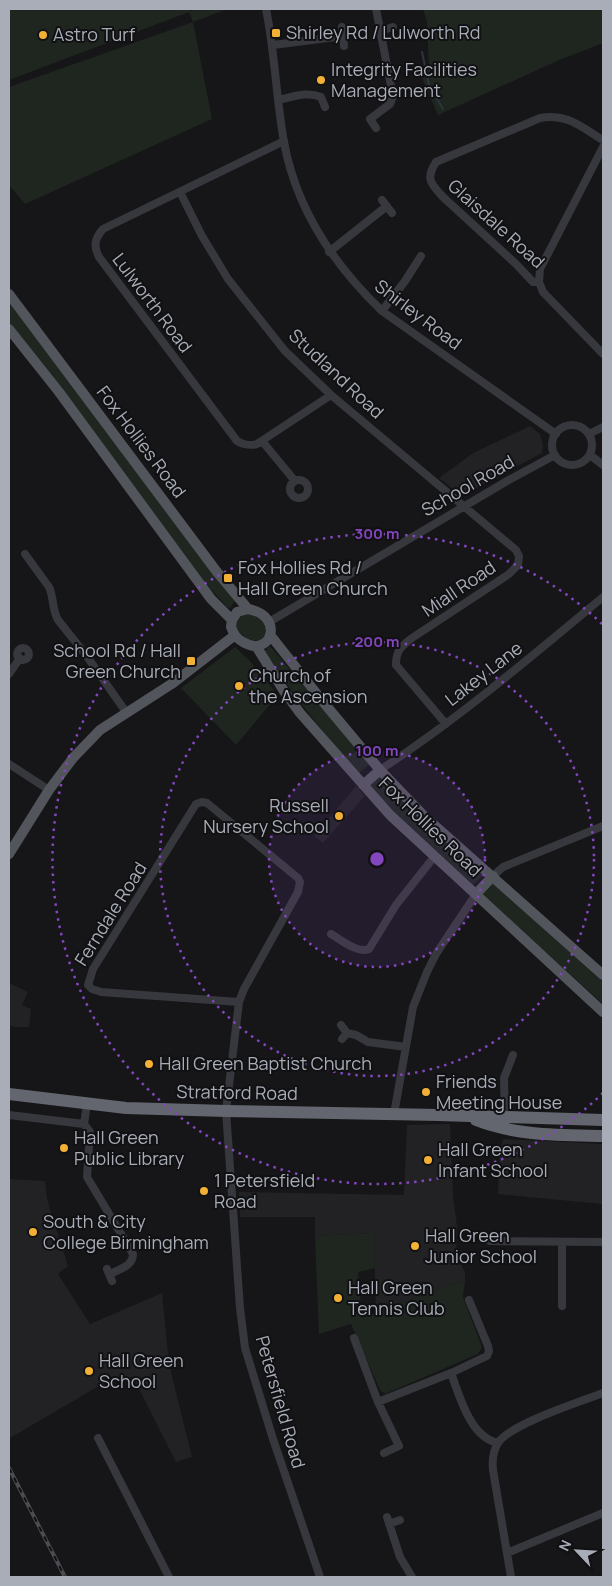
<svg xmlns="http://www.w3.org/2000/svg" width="612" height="1586" font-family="Manrope,sans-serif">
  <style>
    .built { fill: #222225 }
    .green { fill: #1e261f }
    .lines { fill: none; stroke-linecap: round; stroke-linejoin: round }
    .stream { stroke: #2c353c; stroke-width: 2 }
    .minor { stroke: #37383d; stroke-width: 8 }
    .major { stroke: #53555c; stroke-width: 10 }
    .highway { stroke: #63666e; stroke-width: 12 }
    .rail-casing { stroke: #4a4c52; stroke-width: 4 }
    .rail { stroke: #111113; stroke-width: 2; stroke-dasharray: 5.5; stroke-linecap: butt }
    .ring { fill: none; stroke: #8446be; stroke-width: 2.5; stroke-dasharray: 2.5 5 }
    .poi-dot { fill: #f2b134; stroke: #111113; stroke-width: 2 }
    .labels { text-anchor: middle; stroke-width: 4; stroke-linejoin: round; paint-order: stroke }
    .poi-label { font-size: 18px; fill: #a8adb8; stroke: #111113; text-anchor: start }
    .street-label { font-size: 18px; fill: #a8adb8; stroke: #111113 }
    .centre { fill: #8446be; stroke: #111113; stroke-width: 2.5 }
    .ring-label { font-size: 15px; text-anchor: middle; font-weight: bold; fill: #8446be; stroke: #111113; stroke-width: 4; stroke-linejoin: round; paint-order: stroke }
  </style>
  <rect width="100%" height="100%" fill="#161618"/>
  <path class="built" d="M 530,426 L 540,434 L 543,446 L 542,453 L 462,496 L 439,478 L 473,453 Z
    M 356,786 L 365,796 L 323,843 L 314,836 Z
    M 9,983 L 28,992 L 22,1005 L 31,1009 L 29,1027 L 14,1027 L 9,1025 Z
    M 450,1124 L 453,1195 L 457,1227 L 456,1256 L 465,1272 L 465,1281 L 450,1285 L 376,1313 L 374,1233 L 315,1236 L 315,1217 L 240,1217 L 239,1192 L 404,1195 L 407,1125 Z
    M 503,1139 L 603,1144 L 603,1204 L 498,1194 L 500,1152 Z
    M 9,1179 L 45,1181 L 47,1199 L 68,1266 L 58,1274 L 90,1324 L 162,1293 L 169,1364 L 192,1457 L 176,1462 L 133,1377 L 99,1386 L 10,1438 L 9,1434 Z"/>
  <path class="green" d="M 9,9 L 189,9 L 190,11 L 195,9 L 227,9 L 193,22 L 212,119 L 25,204 L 9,185 L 9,87 L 193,22 L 189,12 L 9,80 Z
    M 423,9 L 603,9 L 603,43 L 557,61 L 438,115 L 419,71 L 429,68 L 427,22 Z
    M 9,300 L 235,601 L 230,608 L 227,607 L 207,585 L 70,400 L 9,322 Z
    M 246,613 L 261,619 L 268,630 L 263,640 L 248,640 L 236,629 L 236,622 L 239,615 Z
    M 270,646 L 370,764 L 359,773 C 324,734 292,694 264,651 Z
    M 235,647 L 249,660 L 278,695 L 236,745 L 181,688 Z
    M 380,776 L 484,875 L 473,885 L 392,812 L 370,785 Z
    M 493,883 L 603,982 L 603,1004 L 482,894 Z
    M 374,1233 L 375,1268 L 358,1272 L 362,1318 L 450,1285 L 465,1281 L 463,1297 L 482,1347 L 478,1354 L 385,1394 L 380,1390 L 351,1324 L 319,1334 L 315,1236 Z"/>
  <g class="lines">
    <path class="stream" d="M 422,52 L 429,85 L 443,109"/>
    <path class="minor" d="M 266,9 C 275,53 276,98 284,142 C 296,208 334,265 382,311 L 556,434
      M 376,9 L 393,96 L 390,104 L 370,119 L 376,128
      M 342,27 L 344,46
      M 380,31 L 393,27
      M 273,45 L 343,36
      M 278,100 C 293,97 307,91 321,97 L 325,107
      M 284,141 L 103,229 C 95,238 93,246 99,257 L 237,441 C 244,445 249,446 257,444 L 331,395
      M 603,147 L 540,269 L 539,282 L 543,292 L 603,354
      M 180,192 L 202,236 L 228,279 L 285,351 L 331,395 L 516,550 L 519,556 L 518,565 L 509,574 L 412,638 C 401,647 396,650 396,665 L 446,724
      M 382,200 L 392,213
      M 329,252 L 387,206
      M 539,282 L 533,282 L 516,264 L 443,197 C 431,184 425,179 436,162 L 540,118 C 568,113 581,127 603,140
      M 382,311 L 405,281 L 421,256
      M552 445a20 20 0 1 1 40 0a20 20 0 1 1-40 0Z
      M 589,434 L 603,427
      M 262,441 L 295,481
      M 590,455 L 603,465
      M290 489a9 9 0 1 1 18 0a9 9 0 1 1-18 0Z
      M 25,554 L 49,587 C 54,598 52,610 58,620 L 86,655 L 126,712
      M 269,622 L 507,481 L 555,455
      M17 654a6 6 0 1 1 12 0a6 6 0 1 1-12 0Z
      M 9,674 L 20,658
      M 9,764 L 49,790
      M 380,770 C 459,718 531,657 603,597
      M 493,876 L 503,867 L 603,826
      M 331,934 C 341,940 358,954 369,949 L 396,905 L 434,857
      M 239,1002 L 101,992 L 92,989 L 88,985 L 93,969 L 196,804 L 202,802 L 207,803 L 298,878 L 300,882 L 298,892 L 244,989 L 239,1002 L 226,1111 L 240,1308 L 245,1348 L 273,1439 L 320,1577
      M 341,1025 L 347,1033 L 342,1039
      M 347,1033 L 356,1035 L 368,1042 L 406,1047
      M 87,1104 L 84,1124 L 90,1132 L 87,1177 L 133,1254 C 133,1266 120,1269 110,1274
      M 394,1114 L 413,1007 L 427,972 L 436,954 L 476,894
      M 9,1115 L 84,1124
      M 505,1117 L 504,1078 L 513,1055
      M 490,1241 L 603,1242
      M 107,1269 L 112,1281
      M 562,1306 L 562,1242
      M 354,1338 L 378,1402 L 451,1373 L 487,1356 L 489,1351 L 488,1346 L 469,1300
      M 451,1373 C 460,1397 470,1437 498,1443
      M 378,1402 L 399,1446 L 384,1453
      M 98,1438 L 169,1577
      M 387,1517 L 400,1557 L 412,1577
      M 389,1524 L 400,1520
      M 507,1553 L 603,1513
      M 511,1577 L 493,1470 C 492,1461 493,1451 498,1443 C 510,1424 580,1402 603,1393"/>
    <path class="major" d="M 9,294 L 217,572 L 248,609
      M 9,329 L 59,392 L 211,599 L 232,620
      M 248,609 C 286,616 271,659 243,642 C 237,639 233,633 231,627 L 232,620 L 237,612 Z
      M 271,636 L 324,703 L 380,770 L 424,816 L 603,975
      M 256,646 L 284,691 L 300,713 L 390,815 L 603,1012
      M 363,785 L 380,770
      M 9,854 L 49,790 L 73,758 L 100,730 L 173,683 L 235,635
      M 476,894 L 493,876"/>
    <path class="highway" d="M 9,1094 L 126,1108 L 226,1111 L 439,1115 L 603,1120
      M 476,1120 C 517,1136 560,1135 603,1136"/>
    <g class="rail-casing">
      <path id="rail" d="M 9,1468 L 65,1577"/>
    </g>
    <use href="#rail" class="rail"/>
  </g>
  <circle cx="377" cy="859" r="108" fill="#8446be" fill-opacity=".12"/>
  <g class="ring">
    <circle cx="377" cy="859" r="108"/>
    <circle cx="377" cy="859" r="217"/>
    <path d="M603 1093A325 325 0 1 1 603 625"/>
  </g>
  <g class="poi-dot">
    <rect x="271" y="28" width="10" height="10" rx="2.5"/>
    <circle cx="43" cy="35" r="5"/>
    <circle cx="321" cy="80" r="5"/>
    <rect x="223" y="573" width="10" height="10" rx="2.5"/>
    <rect x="186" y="656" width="10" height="10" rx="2.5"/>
    <circle cx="239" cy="686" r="5"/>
    <circle cx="339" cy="816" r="5"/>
    <circle cx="149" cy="1064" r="5"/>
    <circle cx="426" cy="1092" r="5"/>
    <circle cx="64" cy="1148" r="5"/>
    <circle cx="428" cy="1160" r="5"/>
    <circle cx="204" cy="1191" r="5"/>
    <circle cx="33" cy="1232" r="5"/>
    <circle cx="415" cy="1246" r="5"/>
    <circle cx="338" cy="1298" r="5"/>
    <circle cx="89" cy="1371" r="5"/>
  </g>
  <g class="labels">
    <g class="poi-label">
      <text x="286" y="39">Shirley Rd / Lulworth Rd</text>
      <text x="53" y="41">Astro Turf</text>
      <text x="331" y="76">Integrity Facilities<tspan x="331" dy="21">Management</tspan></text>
      <text x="238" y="574">Fox Hollies Rd /<tspan x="238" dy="21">Hall Green Church</tspan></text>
      <text x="181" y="657" text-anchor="end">School Rd / Hall<tspan x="181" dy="21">Green Church</tspan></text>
      <text x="249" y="682">Church of<tspan x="249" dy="21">the Ascension</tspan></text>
      <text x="329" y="812" text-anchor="end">Russell<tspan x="329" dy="21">Nursery School</tspan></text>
      <text x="159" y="1070">Hall Green Baptist Church</text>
      <text x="436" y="1088">Friends<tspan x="436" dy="21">Meeting House</tspan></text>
      <text x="74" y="1144">Hall Green<tspan x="74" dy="21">Public Library</tspan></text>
      <text x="438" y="1156">Hall Green<tspan x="438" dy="21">Infant School</tspan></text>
      <text x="214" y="1187">1 Petersfield<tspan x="214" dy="21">Road</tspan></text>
      <text x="43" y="1228">South &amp; City<tspan x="43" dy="21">College Birmingham</tspan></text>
      <text x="425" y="1242">Hall Green<tspan x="425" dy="21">Junior School</tspan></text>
      <text x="348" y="1294">Hall Green<tspan x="348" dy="21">Tennis Club</tspan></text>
      <text x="99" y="1367">Hall Green<tspan x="99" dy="21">School</tspan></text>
    </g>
    <g class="street-label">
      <text transform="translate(496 224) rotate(42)" y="6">Glaisdale Road</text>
      <text transform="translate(152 303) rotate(53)" y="6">Lulworth Road</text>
      <text transform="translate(418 315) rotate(37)" y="6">Shirley Road</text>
      <text transform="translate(336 374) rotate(43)" y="6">Studland Road</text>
      <text transform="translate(141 442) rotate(53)" y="6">Fox Hollies Road</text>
      <text transform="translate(468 486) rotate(-30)" y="6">School Road</text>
      <text transform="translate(459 589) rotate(-34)" y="6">Miall Road</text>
      <text transform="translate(484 674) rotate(-38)" y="6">Lakey Lane</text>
      <text transform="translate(430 827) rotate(44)" y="6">Fox Hollies Road</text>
      <text transform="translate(111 914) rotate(-58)" y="6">Ferndale Road</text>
      <text transform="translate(237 1093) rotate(1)" y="6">Stratford Road</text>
      <text transform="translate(280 1402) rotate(74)" y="6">Petersfield Road</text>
    </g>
  </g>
  <circle cx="377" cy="859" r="8" class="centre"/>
  <g class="ring-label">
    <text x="377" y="539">300 m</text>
    <text x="377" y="647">200 m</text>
    <text x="377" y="756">100 m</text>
  </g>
  <rect width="612" height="1586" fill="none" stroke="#a8adb8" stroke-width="20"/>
  <g transform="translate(577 1551) rotate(295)" stroke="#111113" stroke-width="4" paint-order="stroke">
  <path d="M0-4L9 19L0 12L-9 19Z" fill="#a8adb8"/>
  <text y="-8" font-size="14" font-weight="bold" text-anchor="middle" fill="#a8adb8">N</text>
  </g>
</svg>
